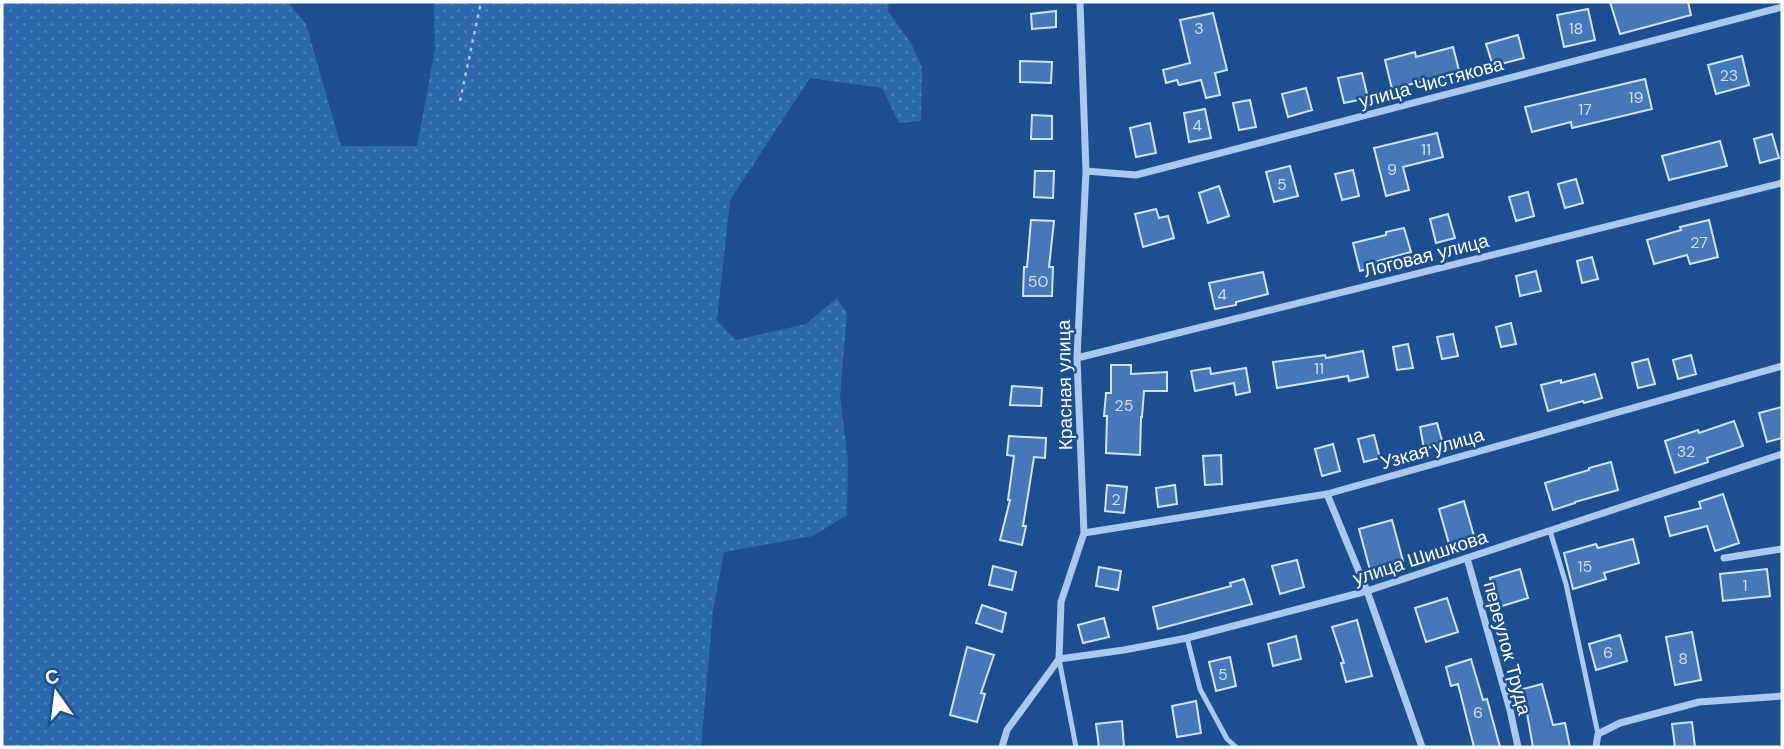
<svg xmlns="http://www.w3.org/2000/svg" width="1784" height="749" font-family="'DM Sans',sans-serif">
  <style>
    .grass { fill: url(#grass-dots) }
    .building { fill: #4478b7; stroke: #cfe3fa; stroke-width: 2 }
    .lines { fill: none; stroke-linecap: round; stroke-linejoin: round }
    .path { stroke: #a9c9ee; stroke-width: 2.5; stroke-dasharray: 3.5 5; stroke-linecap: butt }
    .lane { stroke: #a9c9ee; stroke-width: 5 }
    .street { stroke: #a9c9ee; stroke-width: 7 }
    .labels { text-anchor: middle; stroke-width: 5; stroke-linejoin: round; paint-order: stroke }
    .number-label { font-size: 16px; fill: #d0dded }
    .street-label { font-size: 19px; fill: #fff; stroke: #1b4f8f }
  </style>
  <defs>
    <pattern id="grass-dots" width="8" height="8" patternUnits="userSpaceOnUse" patternTransform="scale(1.75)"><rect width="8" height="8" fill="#2e69ad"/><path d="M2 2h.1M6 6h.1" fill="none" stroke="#4d80b9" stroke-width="1.8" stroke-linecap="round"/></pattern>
  </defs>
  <rect width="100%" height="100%" fill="#1b4f8f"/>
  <path class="grass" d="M 2,2 L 288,2 L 306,24 L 341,146 L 417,146 L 435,49 L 434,2 L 889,2 L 888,11 L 912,45 L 922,68 L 921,121 L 899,123 L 882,88 L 810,78 L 730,200 L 717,320 L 736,340 L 806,324 L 837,298 L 847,313 L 840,395 L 848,461 L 847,515 L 813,536 L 724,552 L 713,611 L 701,747 L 2,747 Z"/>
  <path class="building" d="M 1610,2 L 1688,2 L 1691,15 L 1620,34 Z
    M 1588,9 L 1595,40 L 1564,47 L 1557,15 Z
    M 1056,11 L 1056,27 L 1032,29 L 1031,14 Z
    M 1213,13 L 1227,70 L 1215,73 L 1220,95 L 1206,98 L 1201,80 L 1179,85 L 1177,80 L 1166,83 L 1163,70 L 1190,63 L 1180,20 Z
    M 1518,35 L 1524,58 L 1493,66 L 1486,44 Z
    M 1453,47 L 1460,74 L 1441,79 L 1440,77 L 1392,89 L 1385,60 L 1415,52 L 1416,57 Z
    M 1742,56 L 1749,85 L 1716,94 L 1708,65 Z
    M 1020,61 L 1052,62 L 1051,83 L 1020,82 Z
    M 1362,73 L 1368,98 L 1344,103 L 1338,78 Z
    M 1645,79 L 1652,109 L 1572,128 L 1571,122 L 1532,132 L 1525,107 Z
    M 1306,88 L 1312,110 L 1288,117 L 1282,94 Z
    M 1250,100 L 1256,127 L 1239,130 L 1233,103 Z
    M 1205,109 L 1211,138 L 1189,142 L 1184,113 Z
    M 1032,115 L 1052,116 L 1052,139 L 1031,139 Z
    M 1150,123 L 1156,153 L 1136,157 L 1130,128 Z
    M 1437,133 L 1443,157 L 1403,167 L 1409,190 L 1386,196 L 1374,148 Z
    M 1772,134 L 1779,158 L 1760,163 L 1754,139 Z
    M 1720,141 L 1727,166 L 1669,180 L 1662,156 Z
    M 1290,166 L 1298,196 L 1274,202 L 1266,172 Z
    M 1353,170 L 1359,196 L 1342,200 L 1335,174 Z
    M 1035,171 L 1054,171 L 1053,198 L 1034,197 Z
    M 1576,179 L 1583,203 L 1565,208 L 1558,184 Z
    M 1219,186 L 1229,216 L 1208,223 L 1199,193 Z
    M 1528,192 L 1534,216 L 1516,221 L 1509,197 Z
    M 1156,209 L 1159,218 L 1168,216 L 1174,238 L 1143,247 L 1135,214 Z
    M 1448,214 L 1455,238 L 1436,243 L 1430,219 Z
    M 1031,220 L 1054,221 L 1049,267 L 1053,267 L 1052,296 L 1023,296 L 1024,267 L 1027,267 Z
    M 1709,220 L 1718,257 L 1690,264 L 1687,255 L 1654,264 L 1647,240 L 1681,230 L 1680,227 Z
    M 1404,228 L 1411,252 L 1378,261 L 1379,266 L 1360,271 L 1353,243 L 1386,235 L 1386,232 Z
    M 1592,257 L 1598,279 L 1582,283 L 1577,261 Z
    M 1536,271 L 1541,291 L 1520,296 L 1516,276 Z
    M 1263,272 L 1268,294 L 1236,302 L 1236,305 L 1215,309 L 1209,283 Z
    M 1511,323 L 1516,344 L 1501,347 L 1496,327 Z
    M 1453,334 L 1458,356 L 1442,359 L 1437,337 Z
    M 1408,344 L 1413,368 L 1397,370 L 1393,347 Z
    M 1363,351 L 1368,377 L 1349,381 L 1348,376 L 1277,388 L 1273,362 L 1325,355 L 1326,358 Z
    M 1691,355 L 1696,374 L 1678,379 L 1673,360 Z
    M 1648,359 L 1655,384 L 1638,388 L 1632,363 Z
    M 1111,365 L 1131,365 L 1131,374 L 1167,372 L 1167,391 L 1144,391 L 1142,417 L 1141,417 L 1140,455 L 1106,453 L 1107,416 L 1104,416 L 1106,393 L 1111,393 Z
    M 1210,368 L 1211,374 L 1246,368 L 1250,392 L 1236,395 L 1234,383 L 1195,391 L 1191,371 Z
    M 1595,374 L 1602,398 L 1584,403 L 1583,401 L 1548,411 L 1541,385 L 1561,380 L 1561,383 Z
    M 1012,386 L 1042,388 L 1041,406 L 1010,405 Z
    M 1782,407 L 1782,438 L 1767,442 L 1759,413 Z
    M 1734,421 L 1743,446 L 1707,458 L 1708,462 L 1675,473 L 1665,441 L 1698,430 L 1699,433 Z
    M 1437,423 L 1443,444 L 1424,449 L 1420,427 Z
    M 1374,435 L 1380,458 L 1364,462 L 1358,439 Z
    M 1009,436 L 1046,438 L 1045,458 L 1034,457 L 1023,526 L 1026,526 L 1022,545 L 1000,540 L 1010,500 L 1008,500 L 1014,456 L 1007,455 Z
    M 1333,444 L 1340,471 L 1322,476 L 1315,449 Z
    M 1221,455 L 1222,484 L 1205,485 L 1203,456 Z
    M 1611,462 L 1618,490 L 1575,502 L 1575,503 L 1553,510 L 1545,483 L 1589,470 L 1589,468 Z
    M 1107,485 L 1127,487 L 1124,513 L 1105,511 Z
    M 1175,485 L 1177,504 L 1158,507 L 1156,488 Z
    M 1723,494 L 1739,543 L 1715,551 L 1707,526 L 1670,536 L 1665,517 L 1701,508 L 1699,502 Z
    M 1464,501 L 1474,536 L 1449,544 L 1439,509 Z
    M 1392,520 L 1403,561 L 1370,570 L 1359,529 Z
    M 1633,539 L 1639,563 L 1604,573 L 1606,579 L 1573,589 L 1564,553 L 1596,544 L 1598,548 Z
    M 1297,560 L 1304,587 L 1280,594 L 1272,566 Z
    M 993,566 L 1016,572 L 1012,590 L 989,585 Z
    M 1099,567 L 1121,571 L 1118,590 L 1096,586 Z
    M 1520,569 L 1528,598 L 1499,607 L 1490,578 Z
    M 1767,569 L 1770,596 L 1723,601 L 1720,574 Z
    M 1244,579 L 1252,604 L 1158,629 L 1153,607 L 1231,586 L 1230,583 Z
    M 1447,598 L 1458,632 L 1426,642 L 1415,608 Z
    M 982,605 L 1006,613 L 1002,632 L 976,623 Z
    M 1104,618 L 1109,637 L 1083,643 L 1078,625 Z
    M 1357,620 L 1372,676 L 1346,682 L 1341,663 L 1344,663 L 1332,627 Z
    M 1692,632 L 1701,680 L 1675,685 L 1666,637 Z
    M 1620,635 L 1627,661 L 1596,670 L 1589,644 Z
    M 1296,636 L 1301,659 L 1273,666 L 1268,644 Z
    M 967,647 L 994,655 L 981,693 L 985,694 L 977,722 L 950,715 Z
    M 1230,657 L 1236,686 L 1216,691 L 1209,662 Z
    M 1471,659 L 1483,700 L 1487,699 L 1500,747 L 1474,747 L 1458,684 L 1451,686 L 1446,667 Z
    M 1542,684 L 1553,725 L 1565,723 L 1570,747 L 1533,747 L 1526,708 L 1524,709 L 1519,690 Z
    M 1196,701 L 1201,733 L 1177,737 L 1172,706 Z
    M 1122,721 L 1124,747 L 1099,747 L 1096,724 Z
    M 1692,722 L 1695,747 L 1675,747 L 1672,724 Z"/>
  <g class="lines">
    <path class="path" d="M 460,101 L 481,2"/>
    <path class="lane" d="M 1550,531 L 1566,584 L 1598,734
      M 1187,638 L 1200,689 L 1227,739 L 1236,747
      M 1059,659 L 1076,747"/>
    <path class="street" d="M 1086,171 L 1136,175 L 1782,7
      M 1077,358 L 1782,183
      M 1327,494 L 1367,591 L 1422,747
      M 1084,533 L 1327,494 L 1782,366
      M 1467,558 L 1510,710 L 1518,747
      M 1724,558 L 1782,549
      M 1059,659 L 1124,650 L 1187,638 L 1367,591 L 1782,454
      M 1002,747 L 1007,730 L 1059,659 L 1061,602 L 1084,533 L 1077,358 L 1086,171 L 1080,2
      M 1596,747 L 1598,734 L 1620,723 L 1699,702 L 1782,696"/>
  </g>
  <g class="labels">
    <g class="number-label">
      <text x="1199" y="34">3</text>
      <text x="1576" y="34">18</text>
      <text x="1729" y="81">23</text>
      <text x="1636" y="103">19</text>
      <text x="1585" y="115">17</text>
      <text x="1197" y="131">4</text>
      <text x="1426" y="155">11</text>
      <text x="1392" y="175">9</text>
      <text x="1282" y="190">5</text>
      <text x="1699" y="248">27</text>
      <text x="1038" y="287">50</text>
      <text x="1222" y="300">4</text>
      <text x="1319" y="374">11</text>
      <text x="1124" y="411">25</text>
      <text x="1686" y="457">32</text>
      <text x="1116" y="505">2</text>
      <text x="1585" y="572">15</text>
      <text x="1745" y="591">1</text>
      <text x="1608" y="658">6</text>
      <text x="1683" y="664">8</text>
      <text x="1223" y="680">5</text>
      <text x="1478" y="718">6</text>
    </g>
    <g class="street-label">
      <text transform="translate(1431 82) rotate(-15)" y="7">улица Чистякова</text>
      <text transform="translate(1426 255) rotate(-14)" y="7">Логовая улица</text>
      <text transform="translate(1064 385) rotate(-91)" y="7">Красная улица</text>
      <text transform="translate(1432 448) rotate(-16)" y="7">Узкая улица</text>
      <text transform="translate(1420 557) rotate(-18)" y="7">улица Шишкова</text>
      <text transform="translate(1508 648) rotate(75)" y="7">переулок Труда</text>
    </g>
  </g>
  <rect width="1784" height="749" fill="none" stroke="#ffffff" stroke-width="7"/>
  <g transform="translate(56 693) rotate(346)" stroke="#1b4f8f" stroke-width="5" paint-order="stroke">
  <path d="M0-5L12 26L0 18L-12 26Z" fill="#ffffff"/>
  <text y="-10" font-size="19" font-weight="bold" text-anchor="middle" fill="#ffffff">С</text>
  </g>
</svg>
